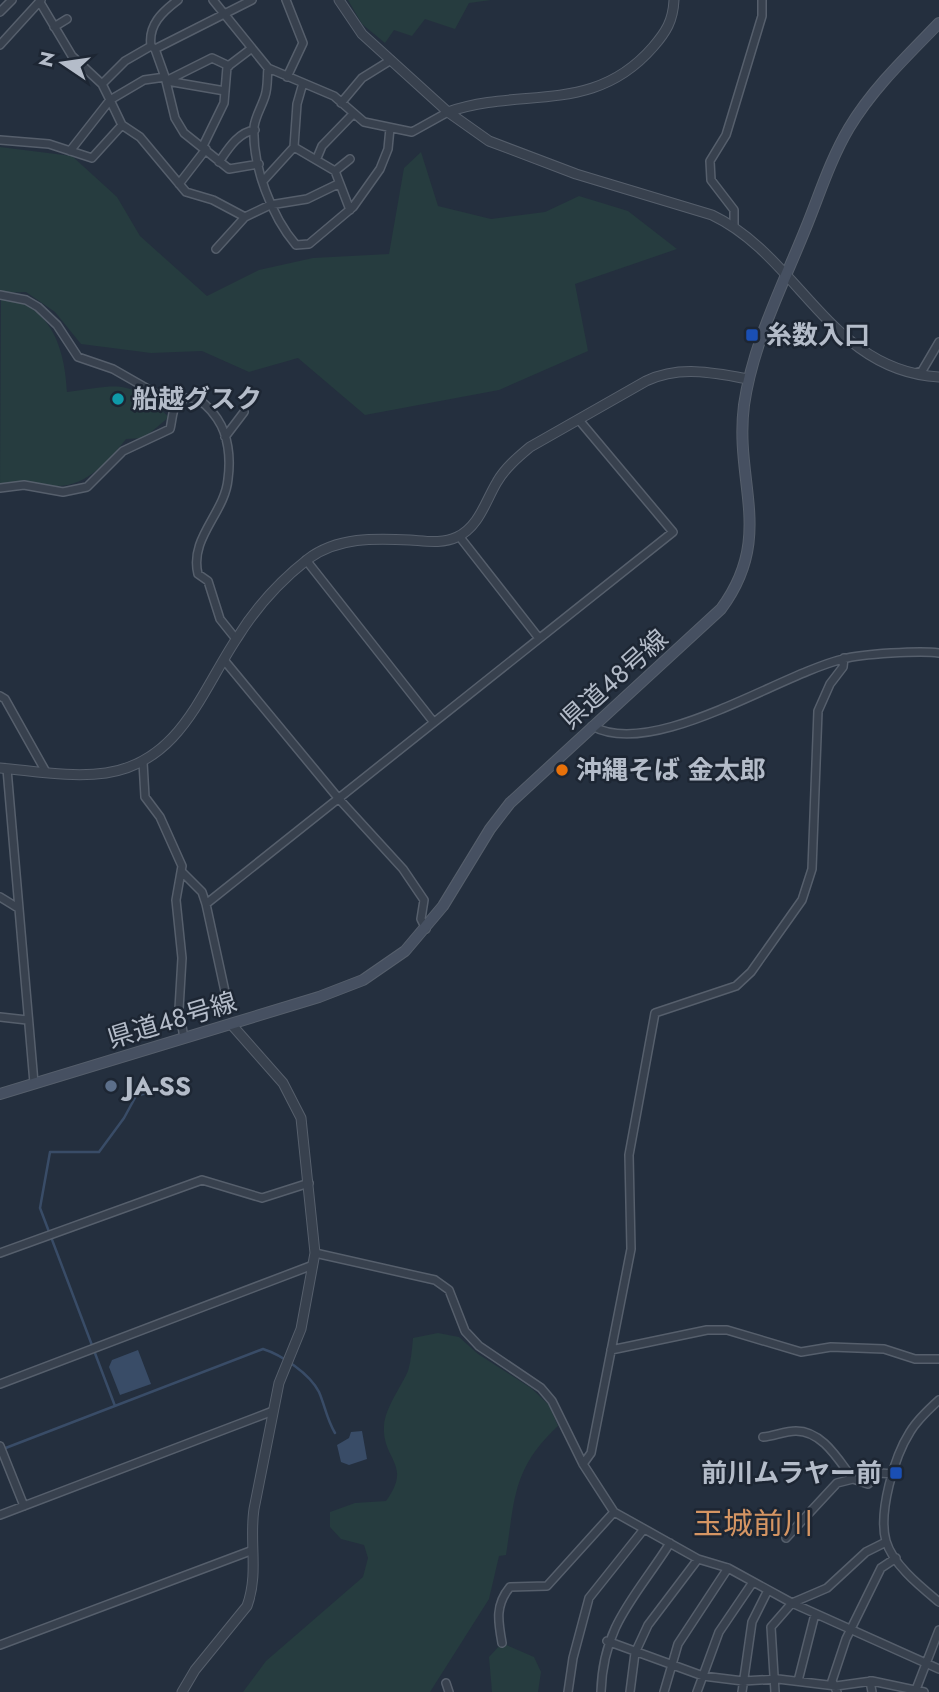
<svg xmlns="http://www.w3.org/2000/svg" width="939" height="1692" font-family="Jost,'Noto Sans JP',sans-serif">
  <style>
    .green { fill: #263c3f }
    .water { fill: #394c67 }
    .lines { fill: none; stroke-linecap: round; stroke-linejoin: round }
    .stream { stroke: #394c67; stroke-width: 2.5 }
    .minor-casing { stroke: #565f6c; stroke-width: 10 }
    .tertiary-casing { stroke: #565f6c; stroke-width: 11 }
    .secondary-casing { stroke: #565f6c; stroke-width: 12 }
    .minor { stroke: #38414e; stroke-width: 7 }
    .tertiary { stroke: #38414e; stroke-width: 9 }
    .secondary { stroke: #465061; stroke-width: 10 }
    .transit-dot { fill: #1a4fb4; stroke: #1d2633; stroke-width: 2.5 }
    .culture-dot { fill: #0f9aa8; stroke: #1d2633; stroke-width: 2.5 }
    .food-dot { fill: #e8710a; stroke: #1d2633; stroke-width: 2.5 }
    .service-dot { fill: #5c6f8a; stroke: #1d2633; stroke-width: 2.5 }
    .labels { text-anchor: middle; stroke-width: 5; stroke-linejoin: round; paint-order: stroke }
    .poi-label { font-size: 26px; font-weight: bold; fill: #b4bcc9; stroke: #1d2633; text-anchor: start }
    .street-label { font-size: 26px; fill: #b4bcc9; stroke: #1d2633 }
    .quarter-label { font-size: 30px; fill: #d59563; stroke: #1d2633 }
  </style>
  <rect width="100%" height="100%" fill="#242f3e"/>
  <path class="green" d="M 348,0 L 491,0 L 469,3 L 455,29 L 425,19 L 412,36 L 394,30 L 385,43 L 362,24 Z
    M 0,147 L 72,156 L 117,197 L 140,236 L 207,296 L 259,270 L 313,258 L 389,254 L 404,168 L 421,152 L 438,206 L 491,219 L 545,212 L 579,196 L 628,211 L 677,249 L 575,284 L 588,351 L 499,390 L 365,415 L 298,358 L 249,372 L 202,351 L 151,353 L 81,344 L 55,312 L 26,292 L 0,293 Z
    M 1,298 C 52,304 65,350 67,392 C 122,385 127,378 169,417 L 144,438 L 126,439 C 109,461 85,488 54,486 C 29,484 28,478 0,486 Z
    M 438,1333 L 459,1337 L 478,1354 L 531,1388 L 549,1405 L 558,1426 C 513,1468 515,1497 506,1555 L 499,1556 L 489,1599 L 430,1692 L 243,1692 L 266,1661 L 363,1577 L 368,1558 L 364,1545 L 341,1539 L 330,1527 L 330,1512 L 355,1503 L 386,1501 C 413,1464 382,1460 384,1426 C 385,1408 401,1387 408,1371 C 411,1361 412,1349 413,1338 Z
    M 502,1643 L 534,1657 L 541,1672 L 538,1692 L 492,1692 L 489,1657 Z"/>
  <path class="water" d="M 138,1350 L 151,1384 L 120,1395 L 109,1367 L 112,1360 Z
    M 362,1431 L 367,1459 L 349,1465 L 341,1462 L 337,1445 L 349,1438 L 351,1432 Z"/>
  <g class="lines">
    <path class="stream" d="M 115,1406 L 40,1208 L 50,1152 L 99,1152 L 124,1118 L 136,1096 L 160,1089
      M 3,1449 L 263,1349 C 282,1355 310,1374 319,1392 C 325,1406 327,1420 335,1433"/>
    <g class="minor-casing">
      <path id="minor" d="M 213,0 L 268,68 L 334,96 L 364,122 L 412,132 L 448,112
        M 286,0 L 303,43 L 287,77
        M 41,4 L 72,56 L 102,84 L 110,100 L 144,80 L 165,77 L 155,49 L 151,46 C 148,25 162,12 178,0
        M 0,12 L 12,0
        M 54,27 L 67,19
        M 0,45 L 41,0
        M 155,49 L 252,0
        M 268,68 C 267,77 268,87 265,96 C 262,106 255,117 254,127 C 252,166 272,217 296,245 L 309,244 L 353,207 L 380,169 L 388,149 L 390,128
        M 165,77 L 175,118 L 184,133 L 229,169 L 259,164
        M 166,81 L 212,58 L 229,66
        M 167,81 L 225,91
        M 102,84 L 125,61 L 151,46
        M 341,103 L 362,78 L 391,60
        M 0,140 L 49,144 L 92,158 L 122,125
        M 203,146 L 224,103 L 227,67 L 252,48
        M 294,147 L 335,171 L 350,210
        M 70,151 L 110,100 L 122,125 L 140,137 L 186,192 L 213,200 L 245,217
        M 317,158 L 322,146 L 353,114
        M 219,162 C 228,149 238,132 255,130
        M 335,171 L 350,159
        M 264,180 L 294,147 L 297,104 L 303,83
        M 179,184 L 206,149
        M 734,225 L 734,210 L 711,180 L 710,161 L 726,135 L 762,16 L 762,0
        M 216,249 L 245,217 L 270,205 L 307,199 L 338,184
        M 0,295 L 26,300 L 38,307 L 57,325 L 78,357 L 113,369 L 176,405
        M 915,373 L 922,371 L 939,342
        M 225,437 L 244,412
        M 0,488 L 24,485 L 63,492 L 87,487 L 123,451 L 170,429 C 172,422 172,409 177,404 C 195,384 219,417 224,432 C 229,446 230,464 228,479 C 225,513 189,538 198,574 L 208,581 L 220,619 L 236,639
        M 459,536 L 538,637
        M 306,560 L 432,720
        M 224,660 L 339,799 L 403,869 L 424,900 L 421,919 L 426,929
        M 0,696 L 5,699 L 46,772
        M 592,726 C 653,760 778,675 843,659 C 861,654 921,650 939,653
        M 143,762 L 145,797 L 160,817 L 182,866 L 176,900 L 182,958 L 179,1009 L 184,1038
        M 7,769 L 34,1083
        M 183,873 L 202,892 L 206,904 L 229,1010
        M 0,897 L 18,908
        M 206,904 L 673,532 L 579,420
        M 0,1017 L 27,1020
        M 0,1253 L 202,1180 L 262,1198 L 309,1183
        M 315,1253 L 435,1280 L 449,1290 L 465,1331 L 479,1346 L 541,1388 L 552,1401 L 583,1464 L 614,1512 L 698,1559 L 728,1568 L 792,1603 L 939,1669
        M 611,1350 L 707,1330 L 727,1330 L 801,1352 L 831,1347 L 884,1349 L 915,1359 L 939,1359
        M 0,1384 L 313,1265
        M 939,1400 C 929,1409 917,1420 910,1432 C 894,1457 878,1513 886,1541 C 893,1565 921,1587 939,1602
        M 763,1437 C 774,1436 785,1431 796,1431 C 823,1431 839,1461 853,1479
        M 0,1446 L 24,1506
        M 583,1464 L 591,1453 L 631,1249 L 629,1155 L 655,1013 L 736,986 L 751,972 L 802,900 L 812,869 L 818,711 L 830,684 L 843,667 L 844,658
        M 0,1515 L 273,1411
        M 786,1538 L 837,1483 L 853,1479 L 868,1484 L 880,1473 L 893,1474
        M 607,1641 L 703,1676 L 743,1681 L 778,1679 L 836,1686 L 872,1681 L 924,1692
        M 502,1643 C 498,1621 495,1605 510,1587 L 547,1586 L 614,1512
        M 0,1645 L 253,1550
        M 798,1681 L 815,1614
        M 870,1681 L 872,1692
        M 446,1683 L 449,1692
        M 568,1692 L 573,1658 L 589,1598 L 644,1529
        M 601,1692 C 603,1624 636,1597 670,1543
        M 630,1692 L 635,1653 L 648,1625 L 698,1559
        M 664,1692 L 678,1644 L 728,1568
        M 697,1692 L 719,1632 L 753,1582
        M 742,1692 L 752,1622 L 768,1590
        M 775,1692 L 771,1627 L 792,1603 L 827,1588 L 866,1552 L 886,1542
        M 837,1692 L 832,1681 L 846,1639 L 881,1568 L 896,1558
        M 915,1692 L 939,1630"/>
    </g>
    <g class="tertiary-casing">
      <path id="tertiary" d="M 339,0 L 362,34 L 448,112 L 489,141 L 576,174 L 712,215 C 799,256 830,371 939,377
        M 448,112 C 523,86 593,116 653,47 C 666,32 673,21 674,0
        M 0,768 C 34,771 72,778 106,773 C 180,762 201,692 237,638 C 255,609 281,580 308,559 C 337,537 375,538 410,540 C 426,541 442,544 457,537 C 479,527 486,500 497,482 C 505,468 518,457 530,447 L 646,381 C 681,365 712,373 749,379
        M 182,1692 L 195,1670 L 247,1606 C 259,1573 249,1542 254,1509 L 279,1383 L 301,1329 L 315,1253 L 301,1118 L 283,1083 L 231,1024"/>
    </g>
    <g class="secondary-casing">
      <path id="secondary" d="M 0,1094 L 319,997 L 363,980 L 405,951 L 443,906 L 490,829 L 510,803 L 721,609 C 775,536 734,483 744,405 C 753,343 782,287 805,230 C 819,196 830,160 849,128 C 873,88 907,56 939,23"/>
    </g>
    <use href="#minor" class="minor"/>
    <use href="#tertiary" class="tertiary"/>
    <use href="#secondary" class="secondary"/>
  </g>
  <g class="transit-dot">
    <rect x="745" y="328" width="14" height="14" rx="3.5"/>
    <rect x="889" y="1466" width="14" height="14" rx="3.5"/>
  </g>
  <circle class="culture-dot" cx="118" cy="399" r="7"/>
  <circle class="food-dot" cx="562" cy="770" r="7"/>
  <circle class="service-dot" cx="111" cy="1086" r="7"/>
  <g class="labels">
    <g class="poi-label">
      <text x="766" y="344">糸数入口</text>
      <text x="132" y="408">船越グスク</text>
      <text x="576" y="779">沖縄そば 金太郎</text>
      <text x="125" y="1095">JA-SS</text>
      <text x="882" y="1482" text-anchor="end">前川ムラヤー前</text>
    </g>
    <g class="street-label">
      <text transform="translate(614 679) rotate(-42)" y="9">県道48号線</text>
      <text transform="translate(172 1020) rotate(-17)" y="9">県道48号線</text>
    </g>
    <g class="quarter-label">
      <text x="753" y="1534">玉城前川</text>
    </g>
  </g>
  <g transform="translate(63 63) rotate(283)" stroke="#1d2633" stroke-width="5" paint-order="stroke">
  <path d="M0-5L12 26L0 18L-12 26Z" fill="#b4bcc9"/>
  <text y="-10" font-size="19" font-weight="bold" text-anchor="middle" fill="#b4bcc9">N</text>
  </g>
</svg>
